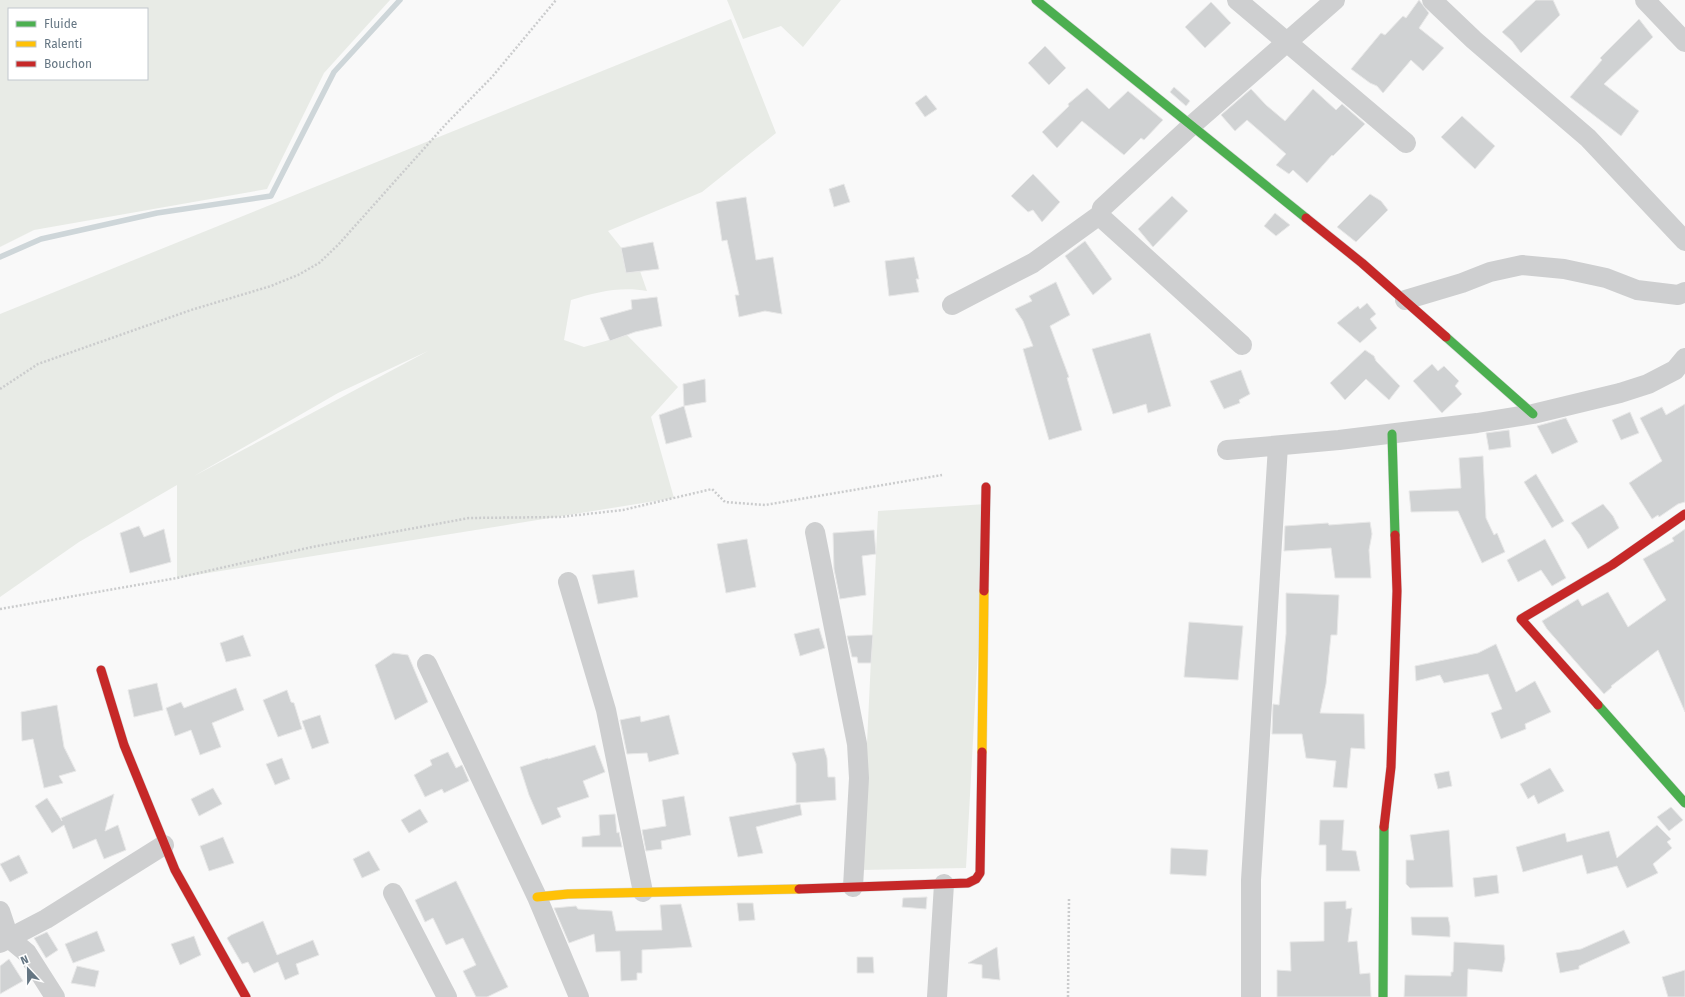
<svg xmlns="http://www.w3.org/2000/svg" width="1685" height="997" font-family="'Fira Sans',sans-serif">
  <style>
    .green { fill: #e8ebe6; fill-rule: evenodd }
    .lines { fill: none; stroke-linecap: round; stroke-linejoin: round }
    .stream { stroke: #ced6d9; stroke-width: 5.5 }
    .building { fill: #d0d2d3; stroke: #e8e8e8 }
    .fast-casing { stroke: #d5d6d7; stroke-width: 10 }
    .slow-casing { stroke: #d5d6d7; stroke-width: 10 }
    .jam-casing { stroke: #d5d6d7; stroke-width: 10 }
    .path { stroke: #cbcccd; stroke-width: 2.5; stroke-dasharray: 2 2; stroke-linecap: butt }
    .street { stroke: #cecfd0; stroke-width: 20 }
    .fast { stroke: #4caf50; stroke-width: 9 }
    .slow { stroke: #ffc107; stroke-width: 9 }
    .jam { stroke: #c62828; stroke-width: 9 }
  </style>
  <rect width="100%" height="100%" fill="#f9f9f9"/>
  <path class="green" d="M 0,0 L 390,0 L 324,73 L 267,189 L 34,230 L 0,247 ZM 9,9 L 147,9 L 147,79 L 9,79 Z
    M 727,0 L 841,0 L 803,47 L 781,26 L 743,39 Z
    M 731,19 L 776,133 L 702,192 L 608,231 L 640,271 L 647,291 C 621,286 596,292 571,300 L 564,340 L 584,347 L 627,335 L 678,387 L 651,417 L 674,498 L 177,578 L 177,485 L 79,542 L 0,597 L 0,314 ZM 428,351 L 194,476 L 338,393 Z
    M 986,504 L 966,868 L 861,870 L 878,511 Z"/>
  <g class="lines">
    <path class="stream" d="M 0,257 L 41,239 L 157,213 L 271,196 L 334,72 L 400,0"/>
  </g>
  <path class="building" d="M 1419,0 L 1429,13 L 1419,28 L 1444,48 L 1423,71 L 1411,60 L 1383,93 L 1377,86 L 1370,83 L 1351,69 L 1381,33 L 1385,35 L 1403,16 L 1406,18 Z
    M 1536,0 L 1553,0 L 1560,15 L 1521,53 L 1512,41 L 1502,32 Z
    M 1211,2 L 1231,23 L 1205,48 L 1185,27 Z
    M 1639,19 L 1653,37 L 1604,84 L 1639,111 L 1621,136 L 1570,97 L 1602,60 L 1600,58 Z
    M 1045,46 L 1066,68 L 1049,85 L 1028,63 Z
    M 1174,87 L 1190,101 L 1186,106 L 1170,92 Z
    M 1087,88 L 1109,109 L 1128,91 L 1163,120 L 1144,140 L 1141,138 L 1124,155 L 1082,121 L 1057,148 L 1042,132 L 1069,106 L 1068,104 Z
    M 1251,89 L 1266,105 L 1285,121 L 1313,89 L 1336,110 L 1342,104 L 1365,124 L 1333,156 L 1332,155 L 1307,183 L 1293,170 L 1289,174 L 1276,165 L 1286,154 L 1247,120 L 1235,131 L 1221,115 Z
    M 926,95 L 937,109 L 925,117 L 915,103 Z
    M 1462,116 L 1495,146 L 1475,169 L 1441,137 Z
    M 1033,174 L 1060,202 L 1042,222 L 1033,210 L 1028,212 L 1011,196 Z
    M 844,184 L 850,202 L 834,207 L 829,189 Z
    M 1370,194 L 1381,201 L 1388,210 L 1356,242 L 1337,227 Z
    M 1172,196 L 1188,211 L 1153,247 L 1138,229 Z
    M 746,197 L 756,260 L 773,257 L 782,314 L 765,311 L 739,317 L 735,295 L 739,295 L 727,240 L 722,241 L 716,202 Z
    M 1275,213 L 1290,225 L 1276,236 L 1264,226 Z
    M 1085,241 L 1112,279 L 1093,295 L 1065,256 Z
    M 653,242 L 659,269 L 626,273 L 621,248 Z
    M 914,257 L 919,279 L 916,279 L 919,292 L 889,296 L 885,261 Z
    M 1056,282 L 1070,315 L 1050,326 L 1069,377 L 1067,378 L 1082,430 L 1049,440 L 1023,349 L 1033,346 L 1023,321 L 1015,309 L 1032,301 L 1029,296 Z
    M 657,297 L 662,326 L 635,332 L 610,341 L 600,318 L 632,309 L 631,300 Z
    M 1367,303 L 1376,314 L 1370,319 L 1377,328 L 1360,343 L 1337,323 L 1358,306 L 1360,309 Z
    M 1150,333 L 1171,406 L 1148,413 L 1146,404 L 1113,414 L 1092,349 Z
    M 1365,350 L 1374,356 L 1376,361 L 1400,386 L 1389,400 L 1366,379 L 1345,400 L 1330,383 Z
    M 1432,364 L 1438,371 L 1444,366 L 1459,381 L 1455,386 L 1462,394 L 1442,413 L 1413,381 Z
    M 1241,370 L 1250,394 L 1239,400 L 1240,403 L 1224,409 L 1210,381 Z
    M 705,379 L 706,402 L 684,406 L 683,384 Z
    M 1685,404 L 1685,502 L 1678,504 L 1659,517 L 1658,515 L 1652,519 L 1629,483 L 1662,461 L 1640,418 L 1662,407 L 1666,415 Z
    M 684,406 L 692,437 L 666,444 L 659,415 Z
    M 1630,412 L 1639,433 L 1621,440 L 1612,420 Z
    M 1566,418 L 1578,442 L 1552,454 L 1537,426 Z
    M 1509,430 L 1511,447 L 1489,450 L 1486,433 Z
    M 1483,456 L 1486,518 L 1494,535 L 1497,533 L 1505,552 L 1482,563 L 1458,511 L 1411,512 L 1409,491 L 1461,488 L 1459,458 Z
    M 1536,474 L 1564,521 L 1552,528 L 1524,482 Z
    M 1603,504 L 1613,516 L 1619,528 L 1588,549 L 1580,535 L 1571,523 Z
    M 1370,522 L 1372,534 L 1369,550 L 1371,578 L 1335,578 L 1331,548 L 1284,551 L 1285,526 L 1328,523 L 1329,525 Z
    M 139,526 L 144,537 L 164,529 L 171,562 L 130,573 L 120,533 Z
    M 1685,529 L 1685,712 L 1658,650 L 1611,686 L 1612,687 L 1604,694 L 1547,629 L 1542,621 L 1578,599 L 1582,606 L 1608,592 L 1628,627 L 1666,600 L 1643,559 L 1674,541 L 1672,538 Z
    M 874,530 L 876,554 L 862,556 L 866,595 L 840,599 L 834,569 L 833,533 Z
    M 747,539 L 756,587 L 726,593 L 717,544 Z
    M 1545,539 L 1566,578 L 1552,586 L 1541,570 L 1518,582 L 1507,560 Z
    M 634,570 L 638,597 L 598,604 L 592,575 Z
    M 1286,593 L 1339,595 L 1337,635 L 1331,635 L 1326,684 L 1320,713 L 1364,714 L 1365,749 L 1351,748 L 1347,788 L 1333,787 L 1336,761 L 1306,758 L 1302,734 L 1272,734 L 1273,704 L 1279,705 L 1286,634 Z
    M 1189,622 L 1243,626 L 1238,680 L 1184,677 Z
    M 819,628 L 825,648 L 800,656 L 794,634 Z
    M 243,635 L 251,656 L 226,662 L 220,643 Z
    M 868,635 L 873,635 L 871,663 L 858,663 L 857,657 L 852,657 L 847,636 Z
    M 1496,644 L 1516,692 L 1535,681 L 1551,712 L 1525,724 L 1526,729 L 1501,739 L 1491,713 L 1502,709 L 1488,674 L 1444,683 L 1440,675 L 1416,681 L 1415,666 L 1478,653 Z
    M 393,653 L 408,655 L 428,702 L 395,720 L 375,665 Z
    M 157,683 L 163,710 L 134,717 L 128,690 Z
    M 236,688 L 244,710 L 212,723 L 221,747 L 200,755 L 191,730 L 175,736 L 166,708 L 181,702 L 184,708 Z
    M 287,690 L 291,702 L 294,703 L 302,729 L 278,737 L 263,700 Z
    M 57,705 L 64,747 L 76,771 L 59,776 L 63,783 L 44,788 L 33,739 L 22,741 L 21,712 Z
    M 320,715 L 329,743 L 312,749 L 302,721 Z
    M 669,715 L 679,754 L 649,762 L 647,753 L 627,754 L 620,720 L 640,716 L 641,722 Z
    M 595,745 L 605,772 L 583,781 L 589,797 L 557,808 L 561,817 L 542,825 L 529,795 L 520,767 L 548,758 L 548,759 Z
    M 824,748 L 827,758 L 828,777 L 835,777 L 836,800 L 796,803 L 796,764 L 792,753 Z
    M 448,752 L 456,768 L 462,765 L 469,781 L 444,793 L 442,789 L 425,797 L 414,775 L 432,765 L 430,760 Z
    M 282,758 L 290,779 L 275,785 L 266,764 Z
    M 1550,768 L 1564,791 L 1538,804 L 1534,795 L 1528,799 L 1520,784 Z
    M 1449,771 L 1452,786 L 1438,789 L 1434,774 Z
    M 213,788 L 222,804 L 199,816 L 191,799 Z
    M 114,794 L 105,831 L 118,825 L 126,850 L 104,859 L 96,839 L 73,849 L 64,825 L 52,833 L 35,806 L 47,798 L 62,821 L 61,818 Z
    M 684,796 L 691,835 L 661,841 L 662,849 L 646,851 L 642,830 L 666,826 L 662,800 Z
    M 800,804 L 802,815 L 756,827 L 763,853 L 738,857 L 729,817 Z
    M 1671,807 L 1683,820 L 1669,831 L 1657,817 Z
    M 420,809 L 428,822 L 409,833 L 401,820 Z
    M 615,814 L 617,833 L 619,832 L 622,847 L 582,847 L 582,837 L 600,835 L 599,815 Z
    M 1320,820 L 1344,820 L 1342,850 L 1356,851 L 1360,871 L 1326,871 L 1326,845 L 1319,845 Z
    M 1657,825 L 1671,839 L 1667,842 L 1672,848 L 1653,864 L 1658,873 L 1627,888 L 1617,866 L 1587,874 L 1582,855 L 1523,872 L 1516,847 L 1565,833 L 1567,842 L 1609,831 L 1617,858 Z
    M 1449,830 L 1453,887 L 1410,888 L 1406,884 L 1406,860 L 1414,860 L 1410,835 Z
    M 223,837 L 234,863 L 209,871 L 200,846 Z
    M 1171,848 L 1208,850 L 1206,876 L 1170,874 Z
    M 369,851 L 380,870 L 362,878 L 353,859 Z
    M 19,855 L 28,873 L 10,882 L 0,864 Z
    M 1497,875 L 1499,893 L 1475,897 L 1473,878 Z
    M 456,881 L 508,987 L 487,997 L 476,997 L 463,971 L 476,965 L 463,938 L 446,945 L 433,918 L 425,922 L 415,900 Z
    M 927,897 L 926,909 L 902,907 L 903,898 Z
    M 1346,901 L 1346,909 L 1352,908 L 1348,942 L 1357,941 L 1360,974 L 1370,973 L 1371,997 L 1277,997 L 1277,970 L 1291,971 L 1290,942 L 1324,941 L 1324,902 Z
    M 737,903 L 753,903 L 755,920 L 739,921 Z
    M 681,904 L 692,947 L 642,950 L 642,973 L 637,973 L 637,980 L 621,981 L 620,951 L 596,952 L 594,934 L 569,943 L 554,908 L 576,906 L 578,909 L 612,911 L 616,931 L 662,930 L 660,905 Z
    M 1411,917 L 1448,917 L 1450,926 L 1450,937 L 1412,935 Z
    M 263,921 L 277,955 L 313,940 L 319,955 L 296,964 L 299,974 L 285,980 L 278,962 L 254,973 L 248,962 L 242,964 L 227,938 L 231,935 Z
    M 1624,930 L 1630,943 L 1579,966 L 1579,969 L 1560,973 L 1556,953 L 1581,949 Z
    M 97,931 L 105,951 L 73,963 L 65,944 Z
    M 47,932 L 58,950 L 46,958 L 34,938 Z
    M 194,936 L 201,955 L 180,965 L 171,944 Z
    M 1454,942 L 1504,945 L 1505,959 L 1502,972 L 1468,969 L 1467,997 L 1404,997 L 1405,975 L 1451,976 L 1451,972 L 1453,972 Z
    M 997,947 L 1000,980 L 982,978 L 982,965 L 968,963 Z
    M 857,957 L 873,957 L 874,973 L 857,973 Z
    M 9,959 L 23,981 L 0,994 L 0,966 Z
    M 77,966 L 99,971 L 95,987 L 71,983 Z
    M 1685,970 L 1685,997 L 1668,997 L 1662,977 Z"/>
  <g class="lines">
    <g class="fast-casing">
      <path id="fast" d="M 1036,0 L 1306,218
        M 1446,337 L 1533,414
        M 1392,434 L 1395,535
        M 1598,705 L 1685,803
        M 1383,997 L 1384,827"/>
    </g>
    <g class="slow-casing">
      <path id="slow" d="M 982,752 L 984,591
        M 537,897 L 568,894 L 799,889"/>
    </g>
    <g class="jam-casing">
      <path id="jam" d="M 1306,218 L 1362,263 L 1446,337
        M 984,591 L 986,487
        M 101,670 L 124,745 L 175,870 L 246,997
        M 1598,705 L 1521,619 L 1612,565 L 1685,514
        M 1384,827 L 1391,767 L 1397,591 L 1395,535
        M 799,889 L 968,883 L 976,879 L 980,873 L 982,752"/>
    </g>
    <path class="path" d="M 0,389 L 38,364 L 191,310 L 271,286 L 298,275 L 319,263 L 338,245 L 446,124 L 492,77 L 556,0
      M 0,609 L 177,578 L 312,547 L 469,518 L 560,517 L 623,510 L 712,489 L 725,502 L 765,505 L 942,475
      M 1068,997 L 1069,899"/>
    <path class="street" d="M 1237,0 L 1406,143
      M 1432,0 L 1474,40 L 1588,138 L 1685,241
      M 1645,0 L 1685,42
      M 1405,300 L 1462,283 L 1490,272 L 1522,265 L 1564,269 L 1606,278 L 1637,290 L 1678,295 L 1685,292
      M 952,305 L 1033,263 L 1101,214
      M 1242,345 L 1103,219 L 1101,214 L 1102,208 L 1191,126 L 1335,0
      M 1227,450 L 1339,440 L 1477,423 L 1533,414 L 1620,393 L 1648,384 L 1675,370 L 1685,358
      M 815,532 L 857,744 L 859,778 L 853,887
      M 568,582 L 606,710 L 643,892
      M 427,664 L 537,897 L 579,997
      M 393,893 L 447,997
      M 0,911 L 9,938 L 27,953 L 55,997
      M 0,943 L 46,919 L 164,845
      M 937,997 L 944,884
      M 1251,997 L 1251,880 L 1278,446"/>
    <use href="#fast" class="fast"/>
    <use href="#slow" class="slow"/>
    <use href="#jam" class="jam"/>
  </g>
  <rect x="8" y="8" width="140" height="72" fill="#ffffff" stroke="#c1c8cd"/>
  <rect x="16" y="21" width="20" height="6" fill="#4caf50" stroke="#c1c8cd"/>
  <text x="44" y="28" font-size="12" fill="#657683">Fluide</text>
  <rect x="16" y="41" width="20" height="6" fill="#ffc107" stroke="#c1c8cd"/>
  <text x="44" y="48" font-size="12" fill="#657683">Ralenti</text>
  <rect x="16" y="61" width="20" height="6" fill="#c62828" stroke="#c1c8cd"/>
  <text x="44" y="68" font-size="12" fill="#657683">Bouchon</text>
  <g transform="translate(28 969) rotate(338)" stroke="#ffffff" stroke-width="3" paint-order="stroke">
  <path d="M0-3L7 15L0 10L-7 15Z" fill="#657683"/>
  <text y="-6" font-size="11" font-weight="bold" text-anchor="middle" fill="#657683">N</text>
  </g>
</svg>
